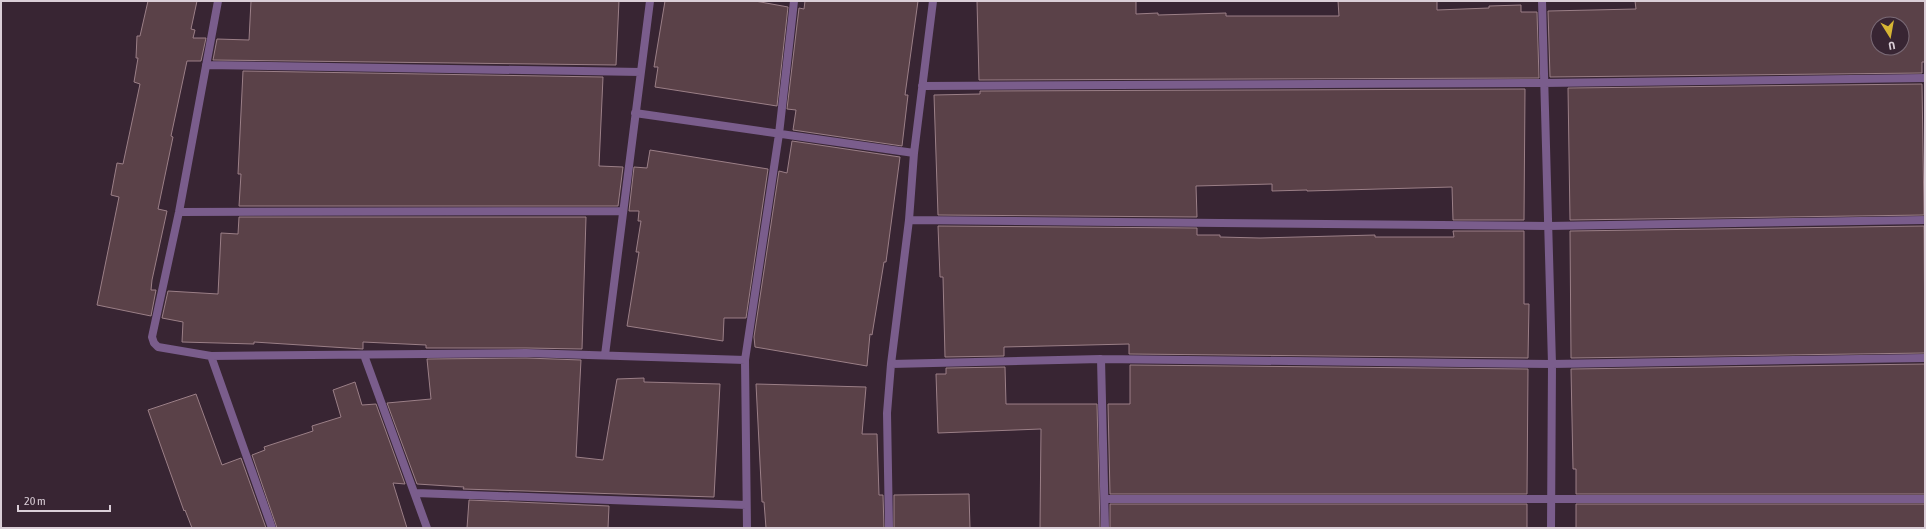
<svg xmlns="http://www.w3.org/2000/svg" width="1926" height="529" font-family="'Asap Condensed',sans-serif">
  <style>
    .building { fill: #5a4148; stroke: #9b7f87; fill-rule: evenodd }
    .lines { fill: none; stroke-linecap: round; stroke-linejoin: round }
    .street { stroke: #7a5d8c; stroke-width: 8 }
  </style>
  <rect width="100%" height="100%" fill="#382533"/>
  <path class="building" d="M 148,1 L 197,1 L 191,29 L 195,30 L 193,38 L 206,38 L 201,61 L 187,61 L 171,136 L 173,137 L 158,209 L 167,211 L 152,280 L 151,290 L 156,290 L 151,316 L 97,305 L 119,197 L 111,195 L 117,163 L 123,164 L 140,84 L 134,82 L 138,58 L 136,58 L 137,36 L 140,36 Z
    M 251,1 L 619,1 L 616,65 L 213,60 L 217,39 L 249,40 Z
    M 665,1 L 755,1 L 788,7 L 777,106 L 655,87 L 658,67 L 654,67 Z
    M 805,1 L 918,1 L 905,95 L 908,95 L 902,146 L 793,130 L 796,110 L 787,109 L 799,8 L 804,9 Z
    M 977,1 L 1136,1 L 1136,14 L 1158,13 L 1158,15 L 1226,13 L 1226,16 L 1339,16 L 1338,1 L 1437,1 L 1437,10 L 1489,8 L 1489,6 L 1521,5 L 1521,12 L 1537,12 L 1539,78 L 979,80 Z
    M 1635,1 L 1925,1 L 1925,62 L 1922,62 L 1922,73 L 1550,77 L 1548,11 L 1636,9 ZM 1878,24 L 1902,24 L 1902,48 L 1878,48 Z
    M 243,71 L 603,77 L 599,166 L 623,167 L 618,206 L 239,206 L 241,174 L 238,174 Z
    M 1922,84 L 1924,215 L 1570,220 L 1568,88 Z
    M 1525,89 L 1524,220 L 1453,220 L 1452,187 L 1307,191 L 1307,190 L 1272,191 L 1272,184 L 1196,186 L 1197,217 L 938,215 L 934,95 L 980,94 L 980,91 Z
    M 792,141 L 900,157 L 886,262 L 884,262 L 872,335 L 870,334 L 867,366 L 755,347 L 754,337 L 779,171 L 787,173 Z
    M 650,150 L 768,169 L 746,318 L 724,318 L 723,341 L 627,326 L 639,252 L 636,252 L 641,221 L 638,221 L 639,211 L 629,211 L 634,167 L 647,168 Z
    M 239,217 L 586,217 L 582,349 L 526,348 L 426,348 L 426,345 L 363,342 L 363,349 L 254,342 L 254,344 L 182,342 L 183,322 L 162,318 L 168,291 L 218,294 L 221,233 L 238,234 Z
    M 938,226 L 1197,228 L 1197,235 L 1220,235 L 1220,237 L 1260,238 L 1375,235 L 1375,237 L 1454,237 L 1453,231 L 1524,231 L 1524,304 L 1529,304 L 1528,358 L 1129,354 L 1129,344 L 1004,347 L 1004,356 L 945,357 L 943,277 L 940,277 Z
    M 1924,226 L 1925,353 L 1571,358 L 1570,231 Z
    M 526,358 L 581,360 L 576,457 L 603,460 L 617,379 L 644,378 L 644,382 L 720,384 L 714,497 L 463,489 L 464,487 L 417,484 L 387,403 L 431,399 L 427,359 Z
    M 1925,364 L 1925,494 L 1576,494 L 1576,469 L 1573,469 L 1571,369 Z
    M 1130,365 L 1528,369 L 1527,494 L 1110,494 L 1108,404 L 1130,404 Z
    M 1005,367 L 1006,404 L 1097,404 L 1100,528 L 1040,528 L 1041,429 L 938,433 L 936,374 L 946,374 L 946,368 Z
    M 355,382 L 362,405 L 376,404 L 405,484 L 393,483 L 407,528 L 277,528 L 252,455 L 265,450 L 264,447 L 313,431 L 312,426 L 341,417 L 333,390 Z
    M 756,384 L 866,387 L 862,434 L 877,434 L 879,495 L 883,495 L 884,528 L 766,528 L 764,502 L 762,502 Z
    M 196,394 L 222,465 L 241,458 L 266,528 L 192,528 L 185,510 L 184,511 L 148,410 Z
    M 969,494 L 970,528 L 894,528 L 894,495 Z
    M 469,500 L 609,506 L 608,528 L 467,528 Z
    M 1110,504 L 1527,504 L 1527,528 L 1110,528 Z
    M 1576,504 L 1925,504 L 1925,528 L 1576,528 Z"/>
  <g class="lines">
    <path class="street" d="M 218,1 L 179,212 L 152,337 L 154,343 L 158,347 L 211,356 L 526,353 L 745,360
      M 1542,1 L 1552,364 L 1551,528
      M 206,65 L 641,72
      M 922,86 L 1543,83 L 1925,78
      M 635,113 L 914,153
      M 179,212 L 623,211
      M 909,220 L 1548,226 L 1925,220
      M 364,355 L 427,528
      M 605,355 L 650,1
      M 211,356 L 272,528
      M 1101,359 L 1105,528
      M 891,364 L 1101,359 L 1552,364 L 1925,358
      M 416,493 L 746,505
      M 1105,499 L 1925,499
      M 747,528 L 745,360 L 779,134 L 794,1
      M 889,528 L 887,413 L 891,364 L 909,220 L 914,153 L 933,1"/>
  </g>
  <rect width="1926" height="529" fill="none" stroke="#daced7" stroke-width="4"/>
  <g transform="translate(1890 36) rotate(169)"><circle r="19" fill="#382533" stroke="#796975"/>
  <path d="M0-3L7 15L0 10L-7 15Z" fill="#d6b534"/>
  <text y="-6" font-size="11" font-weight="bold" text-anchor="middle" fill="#daced7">U</text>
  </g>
  <path d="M18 505v6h92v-6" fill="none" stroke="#daced7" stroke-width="2"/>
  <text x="24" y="505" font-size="12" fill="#daced7" stroke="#382533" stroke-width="3" paint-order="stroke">20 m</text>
</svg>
